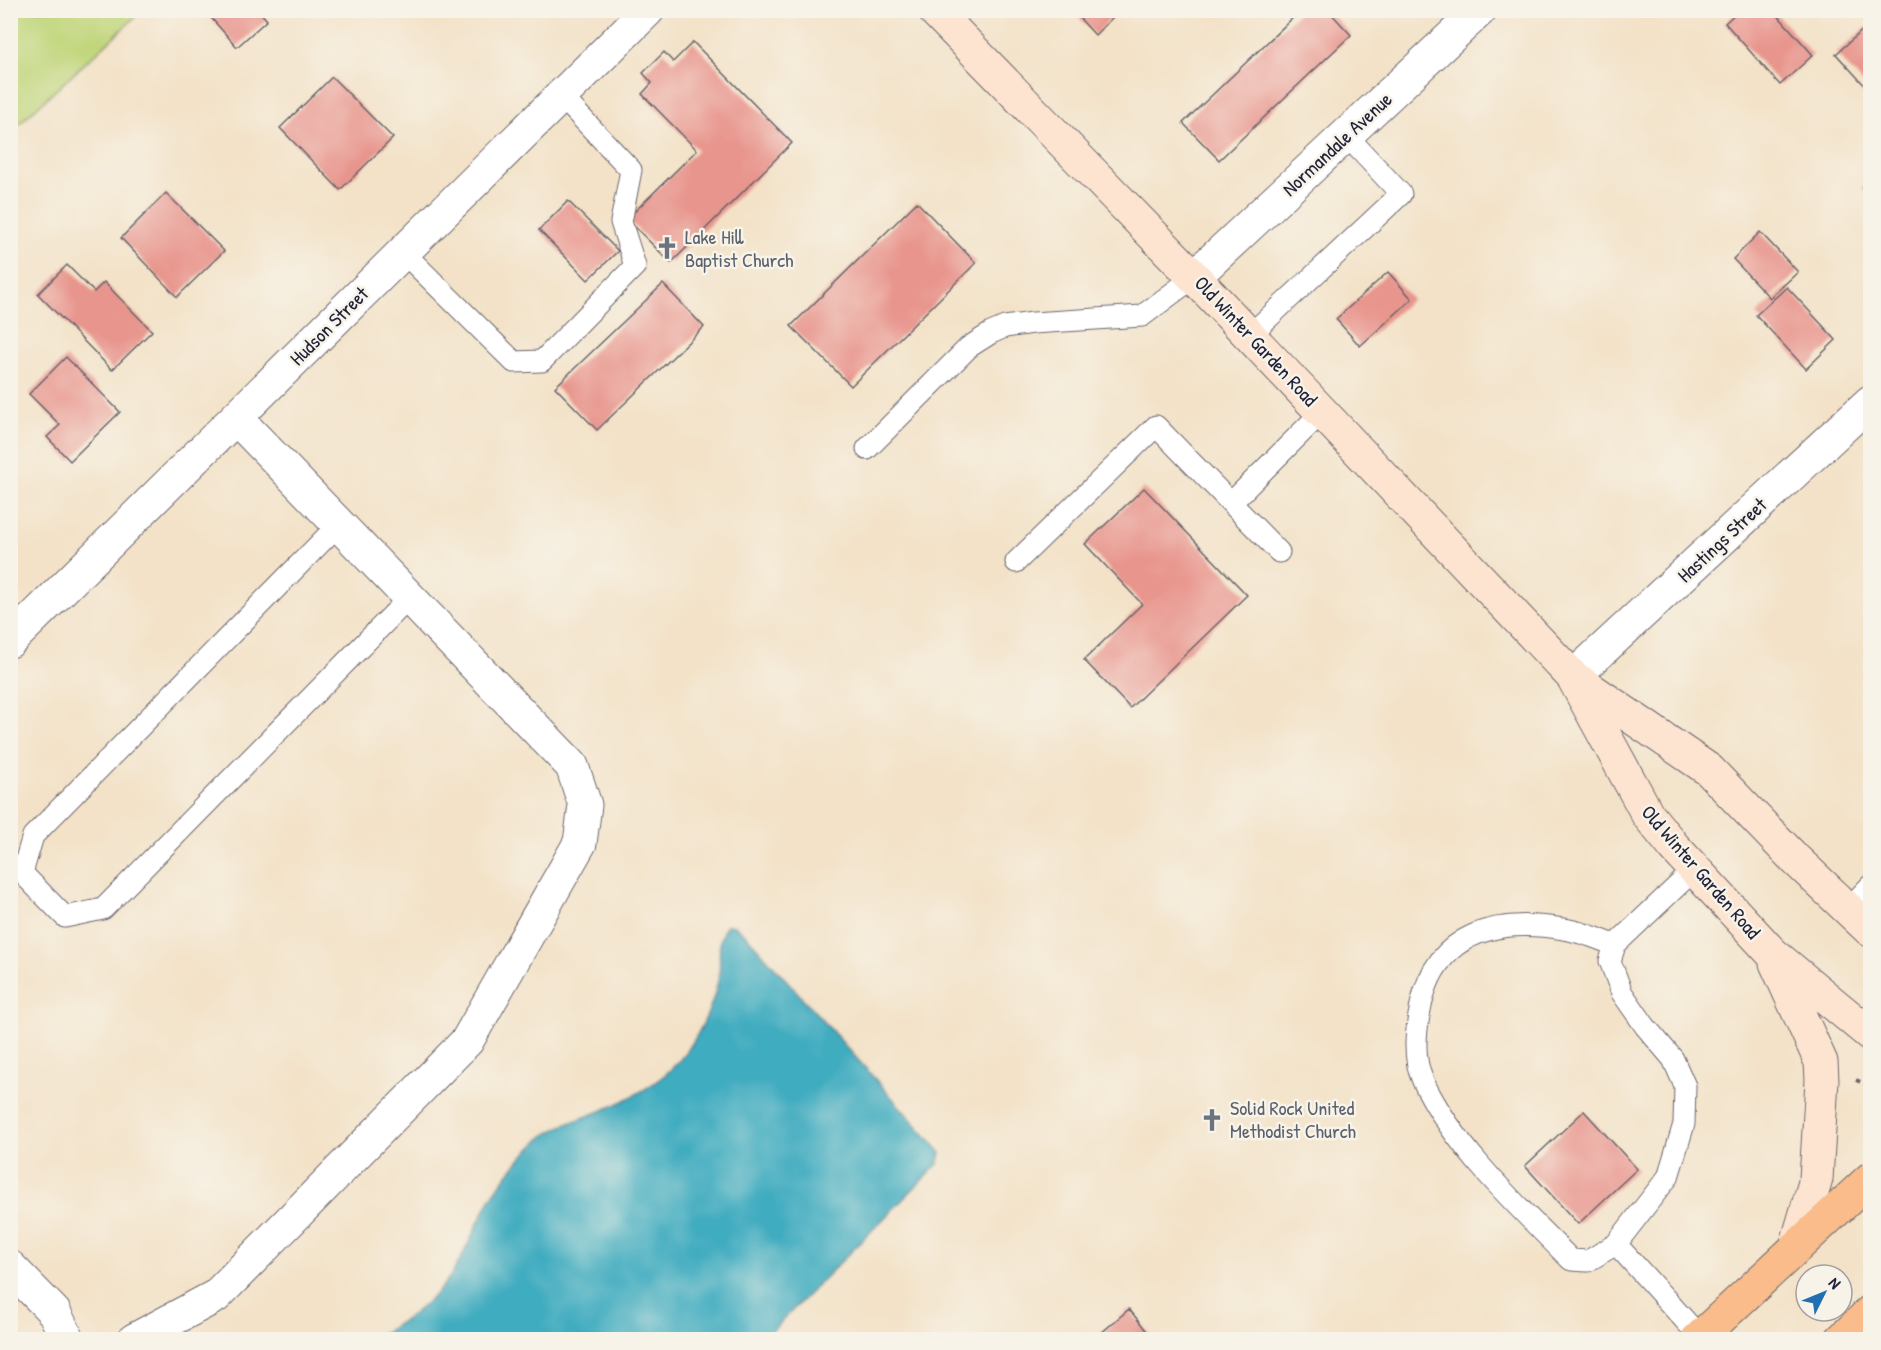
<svg xmlns="http://www.w3.org/2000/svg" width="1881" height="1350" font-family="'Patrick Hand',sans-serif">
  <style>
    .green { fill: #c0d579; stroke: #717c5a; stroke-width: 1.5 }
    .water { fill: #41acc0; stroke: #32677e; stroke-width: 1.5 }
    .building { fill: #e8958d }
    .lines { fill: none; stroke-linecap: round; stroke-linejoin: round }
    .lane-casing { stroke: #6b656c; stroke-width: 23 }
    .street-casing { stroke: #6b656c; stroke-width: 35 }
    .secondary-casing { stroke: #6b656c; stroke-width: 35 }
    .primary-casing { stroke: #6b656c; stroke-width: 35 }
    .path { stroke: #6b656c; stroke-width: 4; stroke-dasharray: 4.5 4.5; stroke-linecap: butt }
    .lane { stroke: #fff; stroke-width: 21 }
    .street { stroke: #fff; stroke-width: 33 }
    .secondary { stroke: #fde4d0; stroke-width: 33 }
    .primary { stroke: #f9bc8a; stroke-width: 33 }
    .labels { text-anchor: middle; stroke-width: 5; stroke-linejoin: round; paint-order: stroke }
    .street-label { font-size: 20px; fill: #22223b; stroke: #f7f3e8 }
    .worship-label { font-size: 20px; fill: #5b616d; stroke: #f7f3e8; text-anchor: start }
  </style>
  <rect width="100%" height="100%" fill="#f7f3e8"/>
  <filter id="ink" filterUnits="userSpaceOnUse"><feTurbulence type="fractalNoise" baseFrequency=".0167" numOctaves="2"/><feDisplacementMap in="SourceGraphic" scale="12" xChannelSelector="R" yChannelSelector="G"/><feConvolveMatrix kernelMatrix="1 2 1 2 8 2 1 2 1" color-interpolation-filters="sRGB"/></filter>
  <filter id="wash" filterUnits="userSpaceOnUse"><feTurbulence type="fractalNoise" baseFrequency=".008" numOctaves="4" result="noise"/><feDisplacementMap in="SourceGraphic" scale="24" xChannelSelector="R" yChannelSelector="G"/><feGaussianBlur stdDeviation="1.35" result="paint"/><feColorMatrix in="noise" values="0 0 0 0 0 0 0 0 0 0 0 0 0 0 0 0 0 1.4 0 .05"/><feComposite in="paint" operator="in"/></filter>
  <g filter="url(#wash)">
    <rect width="100%" height="100%" fill="#f3e2c8"/>
    <path class="green" d="M 11,10 L 142,10 L 142,11 L 11,131 Z"/>
    <path class="water" d="M 727,925 L 735,926 L 746,935 L 929,1139 L 941,1153 L 938,1164 L 764,1339 L 371,1339 C 398,1326 428,1306 446,1282 C 466,1256 475,1225 491,1198 C 504,1178 520,1158 537,1142 C 554,1126 577,1121 598,1112 C 626,1101 658,1085 678,1062 C 697,1041 712,1009 718,981 C 723,962 714,942 727,925 Z"/>
    <g id="blocks">
      <path class="building" d="M 204,10 L 258,10 L 267,20 L 237,47 Z
        M 1072,10 L 1120,10 L 1095,35 Z
        M 1301,10 L 1328,10 L 1351,35 L 1219,160 L 1183,123 Z
        M 1739,10 L 1773,10 L 1813,55 L 1780,85 L 1725,23 Z
        M 1866,27 L 1870,32 L 1870,85 L 1867,88 L 1836,54 Z
        M 693,42 L 792,143 L 671,263 L 627,219 L 697,150 L 642,94 L 652,83 L 643,73 L 664,52 L 673,62 Z
        M 332,77 L 393,138 L 340,190 L 280,128 Z
        M 1870,180 L 1870,197 L 1862,187 Z
        M 166,193 L 224,251 L 177,297 L 121,238 Z
        M 568,201 L 618,251 L 588,280 L 539,230 Z
        M 917,202 L 976,263 L 851,386 L 791,326 Z
        M 1760,232 L 1798,272 L 1770,298 L 1733,259 Z
        M 67,265 L 94,292 L 104,282 L 152,331 L 112,370 L 38,294 Z
        M 1388,272 L 1412,299 L 1360,346 L 1336,319 Z
        M 663,284 L 704,327 L 597,430 L 555,387 Z
        M 1787,287 L 1836,340 L 1806,369 L 1756,315 Z
        M 66,357 L 120,412 L 70,461 L 47,437 L 60,425 L 29,394 Z
        M 1144,488 L 1247,595 L 1130,708 L 1084,660 L 1142,604 L 1085,544 Z
        M 1584,1111 L 1637,1169 L 1578,1224 L 1525,1166 Z
        M 1129,1309 L 1154,1340 L 1093,1340 Z"/>
    </g>
  </g>
  <g filter="url(#ink)">
    <use href="#blocks" fill-opacity="0" stroke="#6b656c" stroke-width="1.5"/>
    <g class="lines">
      <g class="lane-casing">
        <path id="lane" d="M 403,252 L 514,362 L 542,361 L 635,266 L 621,222 L 631,170 L 561,96
          M 1250,335 L 1401,194 L 1346,135
          M 867,449 L 969,347 L 991,333 L 1005,327 L 1033,323 L 1142,316 L 1194,277
          M 1231,503 L 1279,552
          M 338,525 L 33,836 L 22,873 L 65,917 L 103,909 L 410,597
          M 1016,562 L 1156,426 L 1231,503 L 1322,412
          M 1694,870 L 1615,945 L 1610,961 L 1622,993 L 1645,1026 L 1673,1059 L 1685,1086 L 1684,1124 L 1668,1177 L 1616,1244 L 1700,1337
          M 1847,910 L 1870,886
          M 1615,945 C 1598,939 1581,931 1563,929 C 1497,918 1437,931 1421,1005 C 1416,1029 1412,1057 1423,1081 C 1456,1150 1518,1206 1571,1260 L 1588,1261 L 1616,1244"/>
      </g>
      <g class="street-casing">
        <path id="street" d="M 1194,277 L 1480,10
          M 10,641 L 648,10
          M 1573,677 L 1870,402
          M 10,1267 L 54,1312 L 68,1340
          M 134,1340 L 216,1296 L 467,1041 L 580,843 L 585,805 L 572,766 L 237,419"/>
      </g>
      <g class="secondary-casing">
        <path id="secondary" d="M 934,10 L 1194,277 L 1573,677 L 1709,770 L 1795,859 L 1870,930
          M 1575,681 L 1648,815 L 1674,847 L 1772,953 L 1870,1034
          M 1776,963 L 1821,1062 L 1822,1080 L 1816,1179 L 1796,1247"/>
      </g>
      <g class="primary-casing">
        <path id="primary" d="M 1697,1340 L 1870,1179
          M 1841,1340 L 1870,1312"/>
      </g>
      <path class="path" d="M 1856,1080 L 1870,1086"/>
      <use href="#lane" class="lane"/>
      <use href="#street" class="street"/>
      <use href="#secondary" class="secondary"/>
      <use href="#primary" class="primary"/>
    </g>
  </g>
  <defs>
    <g id="church-bare" transform="scale(1.8)"><path d="M-1.2-6h2.4v3.5h3.3v2.4h-3.3V6h-2.4V-.1h-3.3v-2.4h3.3Z" fill="#6b7280" stroke="#f7f3e8" stroke-width="2.5" paint-order="stroke"/></g>
  </defs>
  <g fill-rule="evenodd">
    <use href="#church-bare" x="667" y="248"/>
    <use href="#church-bare" x="1212" y="1120"/>
  </g>
  <g class="labels">
    <g class="street-label">
      <text transform="translate(1337 144) rotate(-43)" y="7">Normandale Avenue</text>
      <text transform="translate(329 326) rotate(-45)" y="7">Hudson Street</text>
      <text transform="translate(1256 341) rotate(47)" y="7">Old Winter Garden Road</text>
      <text transform="translate(1722 540) rotate(-43)" y="7">Hastings Street</text>
      <text transform="translate(1701 872) rotate(49)" y="7">Old Winter Garden Road</text>
    </g>
    <g class="worship-label">
      <text x="685" y="244">Lake Hill<tspan x="685" dy="23">Baptist Church</tspan></text>
      <text x="1230" y="1115">Solid Rock United<tspan x="1230" dy="23">Methodist Church</tspan></text>
    </g>
  </g>
  <rect width="1881" height="1350" fill="none" stroke="#f7f3e8" stroke-width="36"/>
  <g transform="translate(1824 1293) rotate(47)"><circle r="28" fill="#f7f3e8" stroke="#a29fa3" stroke-width="1.5"/>
  <path d="M0-4.5L10 22L0 15L-10 22Z" fill="#1f6fb2"/>
  <text y="-9" font-size="16" font-weight="bold" text-anchor="middle" fill="#22223b">N</text>
  </g>
</svg>
